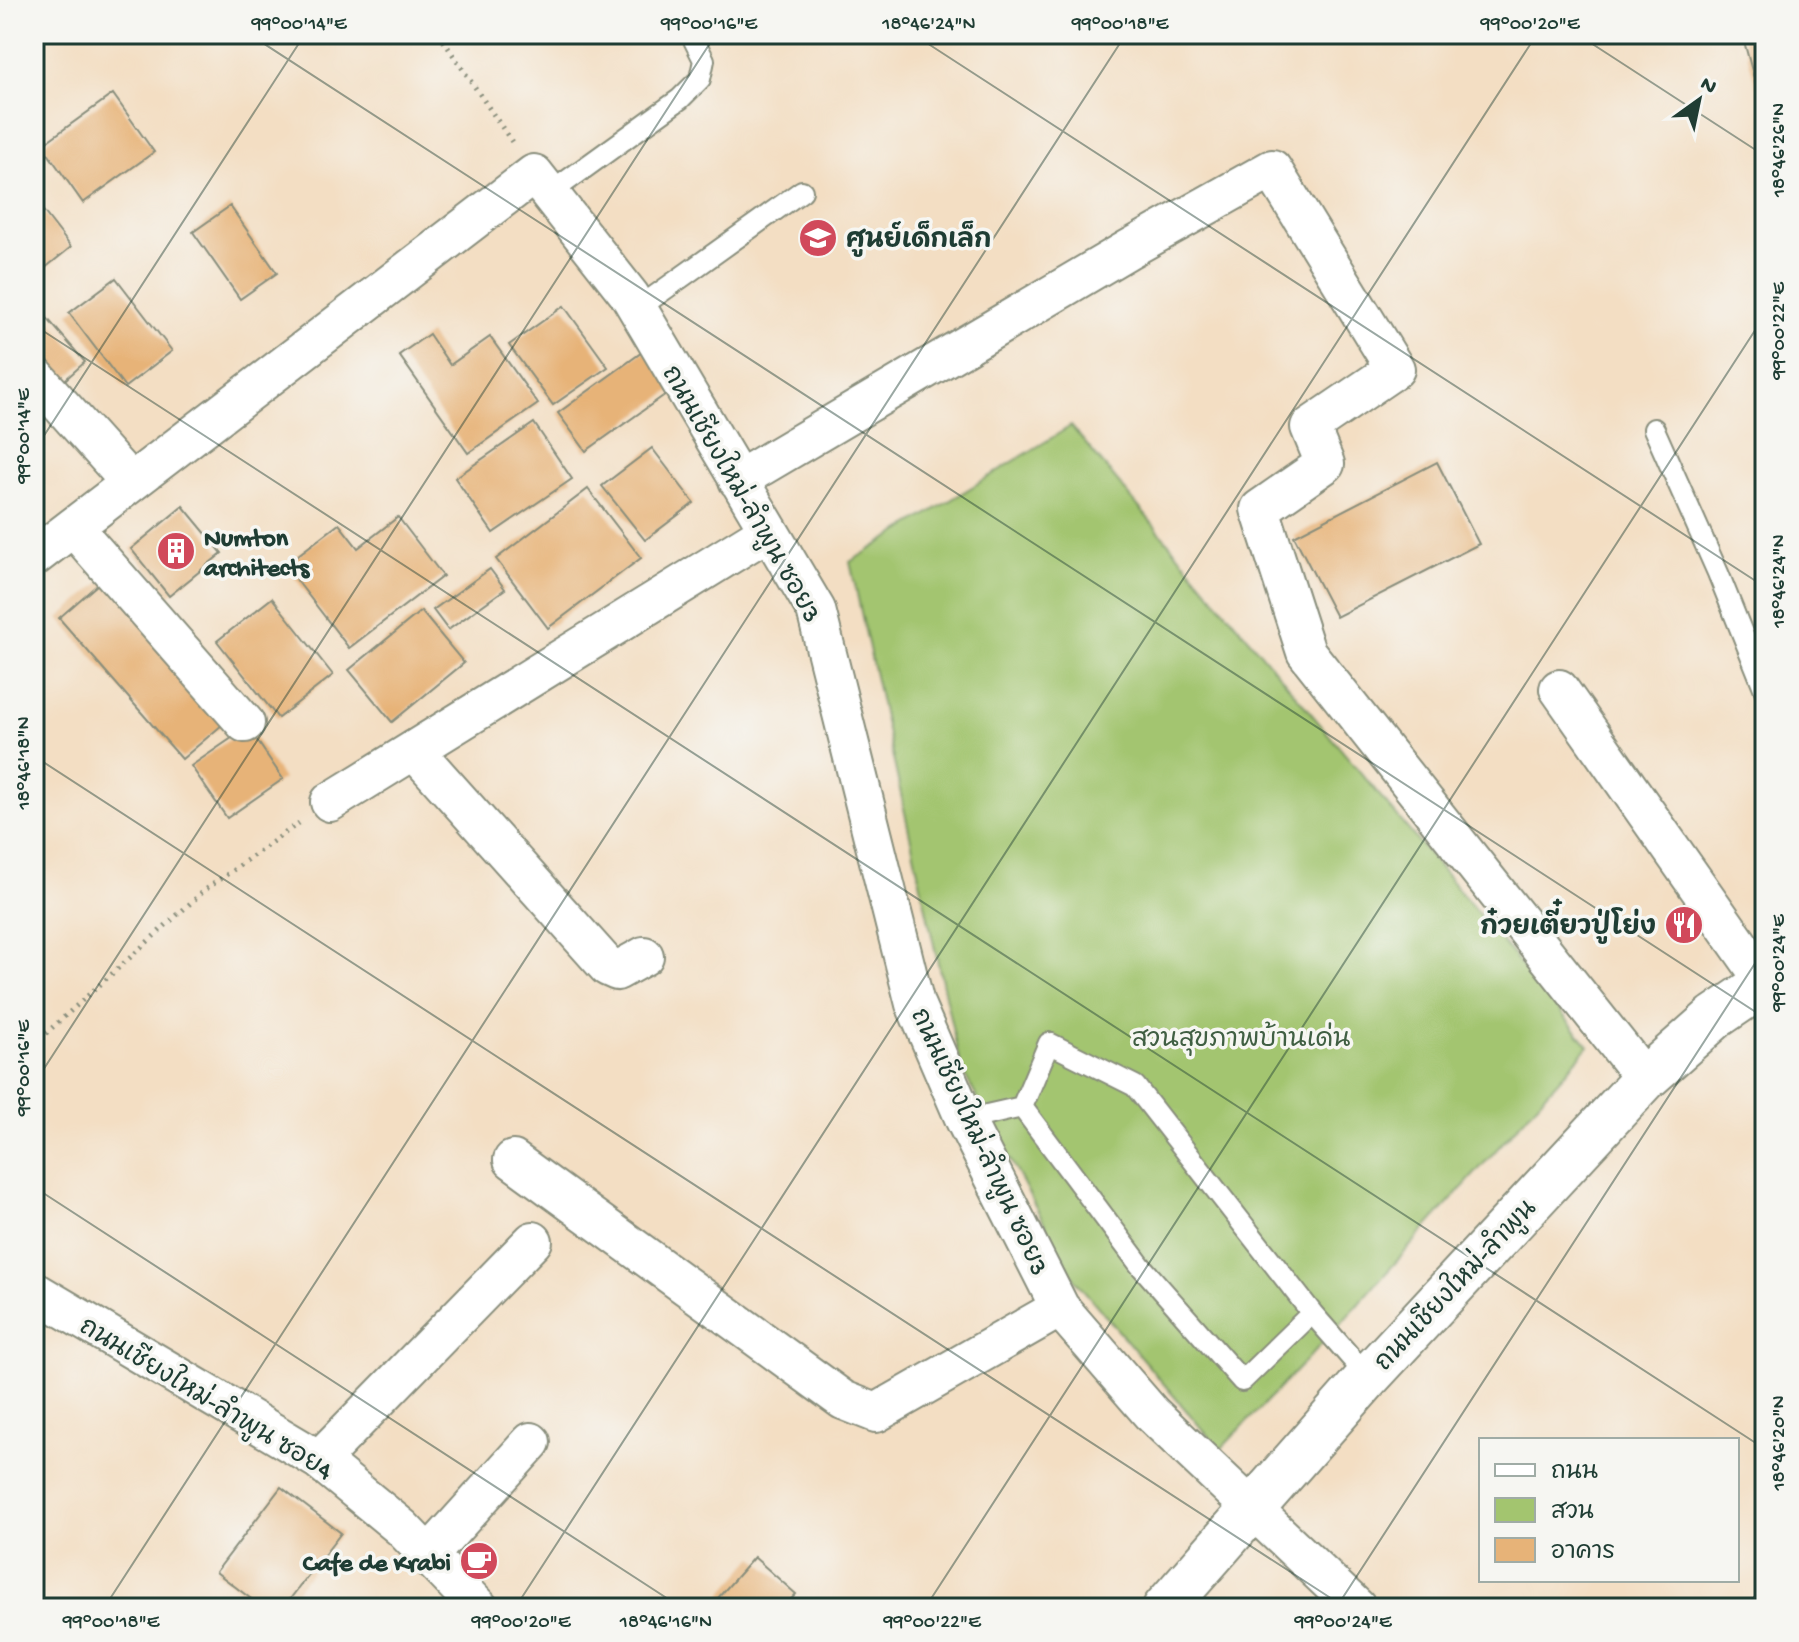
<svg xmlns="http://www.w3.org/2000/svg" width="1799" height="1642" font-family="'Gochi Hand','Playpen Sans Thai',sans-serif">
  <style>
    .green { fill: #a3c56f; stroke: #618152; stroke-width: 2 }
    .building { fill: #e7b378 }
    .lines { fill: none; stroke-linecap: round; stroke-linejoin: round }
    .service-casing { stroke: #898e7c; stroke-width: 24 }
    .minor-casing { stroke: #898e7c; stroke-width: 42 }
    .secondary-casing { stroke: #898e7c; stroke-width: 48 }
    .path { stroke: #898e7c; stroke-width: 5; stroke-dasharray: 2 6; stroke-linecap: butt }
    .service { stroke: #fff; stroke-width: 20 }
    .minor { stroke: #fff; stroke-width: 38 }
    .secondary { stroke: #fff; stroke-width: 44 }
    .ticks { fill: none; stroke: #1f3d34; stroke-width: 2; stroke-opacity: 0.45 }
    .labels { text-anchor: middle; stroke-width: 7; stroke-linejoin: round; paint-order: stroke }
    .poi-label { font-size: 26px; font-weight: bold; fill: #1f3d34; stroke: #f6f6f2; text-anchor: start }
    .street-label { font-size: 26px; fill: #1f3d34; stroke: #f6f6f2 }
    .park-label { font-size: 26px; fill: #405f43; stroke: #f6f6f2 }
    .neatline { fill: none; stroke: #1f3d34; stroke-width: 3 }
    .ticks-label { font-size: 20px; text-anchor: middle; fill: #1f3d34 }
  </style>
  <rect width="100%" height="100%" fill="#f6f6f2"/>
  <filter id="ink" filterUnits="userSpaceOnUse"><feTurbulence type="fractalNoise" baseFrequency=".0125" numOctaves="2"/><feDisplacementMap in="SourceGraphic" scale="16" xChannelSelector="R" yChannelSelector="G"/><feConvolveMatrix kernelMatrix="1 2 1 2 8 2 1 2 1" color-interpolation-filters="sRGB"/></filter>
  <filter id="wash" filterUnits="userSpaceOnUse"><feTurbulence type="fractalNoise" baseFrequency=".006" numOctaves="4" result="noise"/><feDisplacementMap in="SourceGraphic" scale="32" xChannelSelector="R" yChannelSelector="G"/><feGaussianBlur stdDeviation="1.8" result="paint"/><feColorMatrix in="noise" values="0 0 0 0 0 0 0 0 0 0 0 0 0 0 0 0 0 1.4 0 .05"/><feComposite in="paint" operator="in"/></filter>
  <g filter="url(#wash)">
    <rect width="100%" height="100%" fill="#f3dec3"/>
    <path class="green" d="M 1071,426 L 1589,1046 L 1337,1328 L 1220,1450 L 1075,1280 L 961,1068 L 850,562 Z"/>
    <g id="blocks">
      <path class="building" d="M 1742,34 L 1765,34 L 1765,115 L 1764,115 Z
        M 113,94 L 154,152 L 83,203 L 42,145 Z
        M 34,199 L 71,247 L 34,277 Z
        M 230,206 L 277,273 L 240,299 L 193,232 Z
        M 116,278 L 172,351 L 125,387 L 69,313 Z
        M 34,303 L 85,362 L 57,387 L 34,360 Z
        M 564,306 L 608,367 L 553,405 L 509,345 Z
        M 429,334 L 450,365 L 490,337 L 538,404 L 468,453 L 399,355 Z
        M 645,350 L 673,389 L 586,451 L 558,413 Z
        M 534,423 L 572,479 L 493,533 L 455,478 Z
        M 652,448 L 694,503 L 645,540 L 602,486 Z
        M 1437,462 L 1479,544 L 1336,617 L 1294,536 Z
        M 588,489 L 641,558 L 548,628 L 496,559 Z
        M 183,506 L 222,553 L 169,596 L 131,549 Z
        M 398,517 L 443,576 L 349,648 L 285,565 L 339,524 L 358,548 Z
        M 490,569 L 505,589 L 448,630 L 433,610 Z
        M 105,578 L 229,719 L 182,759 L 59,618 Z
        M 272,598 L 333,675 L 278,718 L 217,641 Z
        M 421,611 L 464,663 L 392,722 L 349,670 Z
        M 248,727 L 283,779 L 227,818 L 191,766 Z
        M 281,1487 L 341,1533 L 283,1608 L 263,1608 L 216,1572 Z
        M 754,1557 L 796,1594 L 783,1608 L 730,1608 L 718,1598 Z"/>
    </g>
  </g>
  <g filter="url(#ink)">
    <use href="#blocks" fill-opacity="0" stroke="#898e7c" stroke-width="2"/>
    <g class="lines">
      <g class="service-casing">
        <path id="service" d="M 550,193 L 680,99 L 700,79 L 704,60 L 693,38
          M 637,309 L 802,191
          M 1654,429 L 1718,573 L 1765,690
          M 1049,1043 L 1135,1086 L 1312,1313 L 1242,1381 L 1140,1265 L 1022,1107 Z
          M 965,1120 L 1022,1107
          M 1312,1313 L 1368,1377"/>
      </g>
      <g class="minor-casing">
        <path id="minor" d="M 34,375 L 130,482
          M 738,480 L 1129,249 L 1272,169 L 1395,369 L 1310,427 L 1325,464 L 1260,509 L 1306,652 L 1645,1079
          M 73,527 L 245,723
          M 34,557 L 534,174 L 630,296 L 816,610 L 915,1004 L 965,1120 L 1060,1308 L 1151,1413 L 1357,1608
          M 1559,689 L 1765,982
          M 414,750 L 608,967 L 617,971 L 644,956
          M 330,802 L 768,531
          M 513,1160 L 843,1400 L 876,1413 L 1060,1308
          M 34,1291 L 319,1460 L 402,1528 L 479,1608
          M 319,1460 L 533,1241
          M 429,1555 L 531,1442"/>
      </g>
      <g class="secondary-casing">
        <path id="secondary" d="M 1165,1608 L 1368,1377 L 1645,1079 L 1715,1017 L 1765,983"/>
      </g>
      <path class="path" d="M 439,34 L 512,142
        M 34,1044 L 205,890 L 299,823"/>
      <use href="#service" class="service"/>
      <use href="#minor" class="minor"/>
      <use href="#secondary" class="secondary"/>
    </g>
  </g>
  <path class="ticks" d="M 249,34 L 1765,1018M 913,34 L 1765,587M 1577,34 L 1765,156M 34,325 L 1765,1449M 34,451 L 305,34M 34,756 L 1346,1608M 34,1084 L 716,34M 34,1187 L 682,1608M 104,1608 L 1126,34M 515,1608 L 1537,34M 925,1608 L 1765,315M 1336,1608 L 1765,948M 1747,1608 L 1765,1580"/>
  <defs>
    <g id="school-disc" transform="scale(2)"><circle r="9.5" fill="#d1495b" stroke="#f6f6f2"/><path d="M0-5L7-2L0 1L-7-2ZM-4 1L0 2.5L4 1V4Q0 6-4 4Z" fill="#fff"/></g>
    <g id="building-disc" transform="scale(2)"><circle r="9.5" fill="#d1495b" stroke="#f6f6f2"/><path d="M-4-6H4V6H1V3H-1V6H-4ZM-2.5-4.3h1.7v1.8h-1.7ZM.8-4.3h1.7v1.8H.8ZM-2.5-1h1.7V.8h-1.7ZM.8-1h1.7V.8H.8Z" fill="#fff"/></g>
    <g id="restaurant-disc" transform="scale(2)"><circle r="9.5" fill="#d1495b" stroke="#f6f6f2"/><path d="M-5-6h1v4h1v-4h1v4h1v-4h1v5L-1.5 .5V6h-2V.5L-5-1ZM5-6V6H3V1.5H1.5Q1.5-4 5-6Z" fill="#fff"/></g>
    <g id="cafe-disc" transform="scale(2)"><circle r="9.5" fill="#d1495b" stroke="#f6f6f2"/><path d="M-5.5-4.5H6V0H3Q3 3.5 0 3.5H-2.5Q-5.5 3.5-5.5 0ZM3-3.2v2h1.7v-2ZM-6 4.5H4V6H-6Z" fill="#fff"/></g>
  </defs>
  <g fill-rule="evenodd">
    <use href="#school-disc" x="818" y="238"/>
    <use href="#building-disc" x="176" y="551"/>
    <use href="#restaurant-disc" x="1684" y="925"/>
    <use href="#cafe-disc" x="479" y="1561"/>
  </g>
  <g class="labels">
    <g class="poi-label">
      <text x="846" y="247">ศูนย์เด็กเล็ก</text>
      <text x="204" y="545">Numton<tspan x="204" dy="30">architects</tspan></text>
      <text x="1656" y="934" text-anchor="end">ก๋วยเตี๋ยวปู่โย่ง</text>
      <text x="451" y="1570" text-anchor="end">Cafe de Krabi</text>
    </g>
    <g class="street-label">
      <text transform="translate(743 493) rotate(60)" y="9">ถนนเชียงใหม่-ลำพูน ซอย3</text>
      <text transform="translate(981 1141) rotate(65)" y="9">ถนนเชียงใหม่-ลำพูน ซอย3</text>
      <text transform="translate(1454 1284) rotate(-47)" y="9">ถนนเชียงใหม่-ลำพูน</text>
      <text transform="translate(207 1397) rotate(31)" y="9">ถนนเชียงใหม่-ลำพูน ซอย4</text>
    </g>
    <g class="park-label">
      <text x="1241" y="1046">สวนสุขภาพบ้านเด่น</text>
    </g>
  </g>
  <rect width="1799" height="1642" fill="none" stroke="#f6f6f2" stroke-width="88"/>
  <rect x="1479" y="1438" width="260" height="144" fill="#f6f6f2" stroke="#a0aca6" stroke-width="2"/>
  <rect x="1495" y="1464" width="40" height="12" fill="#ffffff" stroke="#a0aca6" stroke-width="2"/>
  <text x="1551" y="1478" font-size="24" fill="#1f3d34">ถนน</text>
  <rect x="1495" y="1498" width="40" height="24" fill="#a3c56f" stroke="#a0aca6" stroke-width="2"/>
  <text x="1551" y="1518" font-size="24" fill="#1f3d34">สวน</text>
  <rect x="1495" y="1538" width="40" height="24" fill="#e7b378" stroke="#a0aca6" stroke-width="2"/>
  <text x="1551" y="1558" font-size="24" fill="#1f3d34">อาคาร</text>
  <g transform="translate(1699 100) rotate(33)" stroke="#f6f6f2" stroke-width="6" paint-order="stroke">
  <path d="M0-6L14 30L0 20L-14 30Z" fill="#1f3d34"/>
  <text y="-12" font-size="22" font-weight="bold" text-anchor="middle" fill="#1f3d34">N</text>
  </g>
  <rect x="44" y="44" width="1711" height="1554" class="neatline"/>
  <g class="ticks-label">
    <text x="299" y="29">99°00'14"E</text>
    <text x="709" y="29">99°00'16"E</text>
    <text x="929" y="29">18°46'24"N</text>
    <text x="1120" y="29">99°00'18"E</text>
    <text x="1530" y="29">99°00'20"E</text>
    <text transform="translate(1777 150) rotate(-90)" y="7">18°46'26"N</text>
    <text transform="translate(1777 331) rotate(-90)" y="7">99°00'22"E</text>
    <text transform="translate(22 436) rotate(-90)" y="7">99°00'14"E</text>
    <text transform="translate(1777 581) rotate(-90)" y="7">18°46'24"N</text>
    <text transform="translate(22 763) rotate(-90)" y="7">18°46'18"N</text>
    <text transform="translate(1777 963) rotate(-90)" y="7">99°00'24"E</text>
    <text transform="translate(22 1068) rotate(-90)" y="7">99°00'16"E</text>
    <text transform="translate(1777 1443) rotate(-90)" y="7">18°46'20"N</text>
    <text x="111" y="1627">99°00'18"E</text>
    <text x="521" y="1627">99°00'20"E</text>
    <text x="666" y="1627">18°46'16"N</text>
    <text x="932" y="1627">99°00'22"E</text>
    <text x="1343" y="1627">99°00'24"E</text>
  </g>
</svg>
